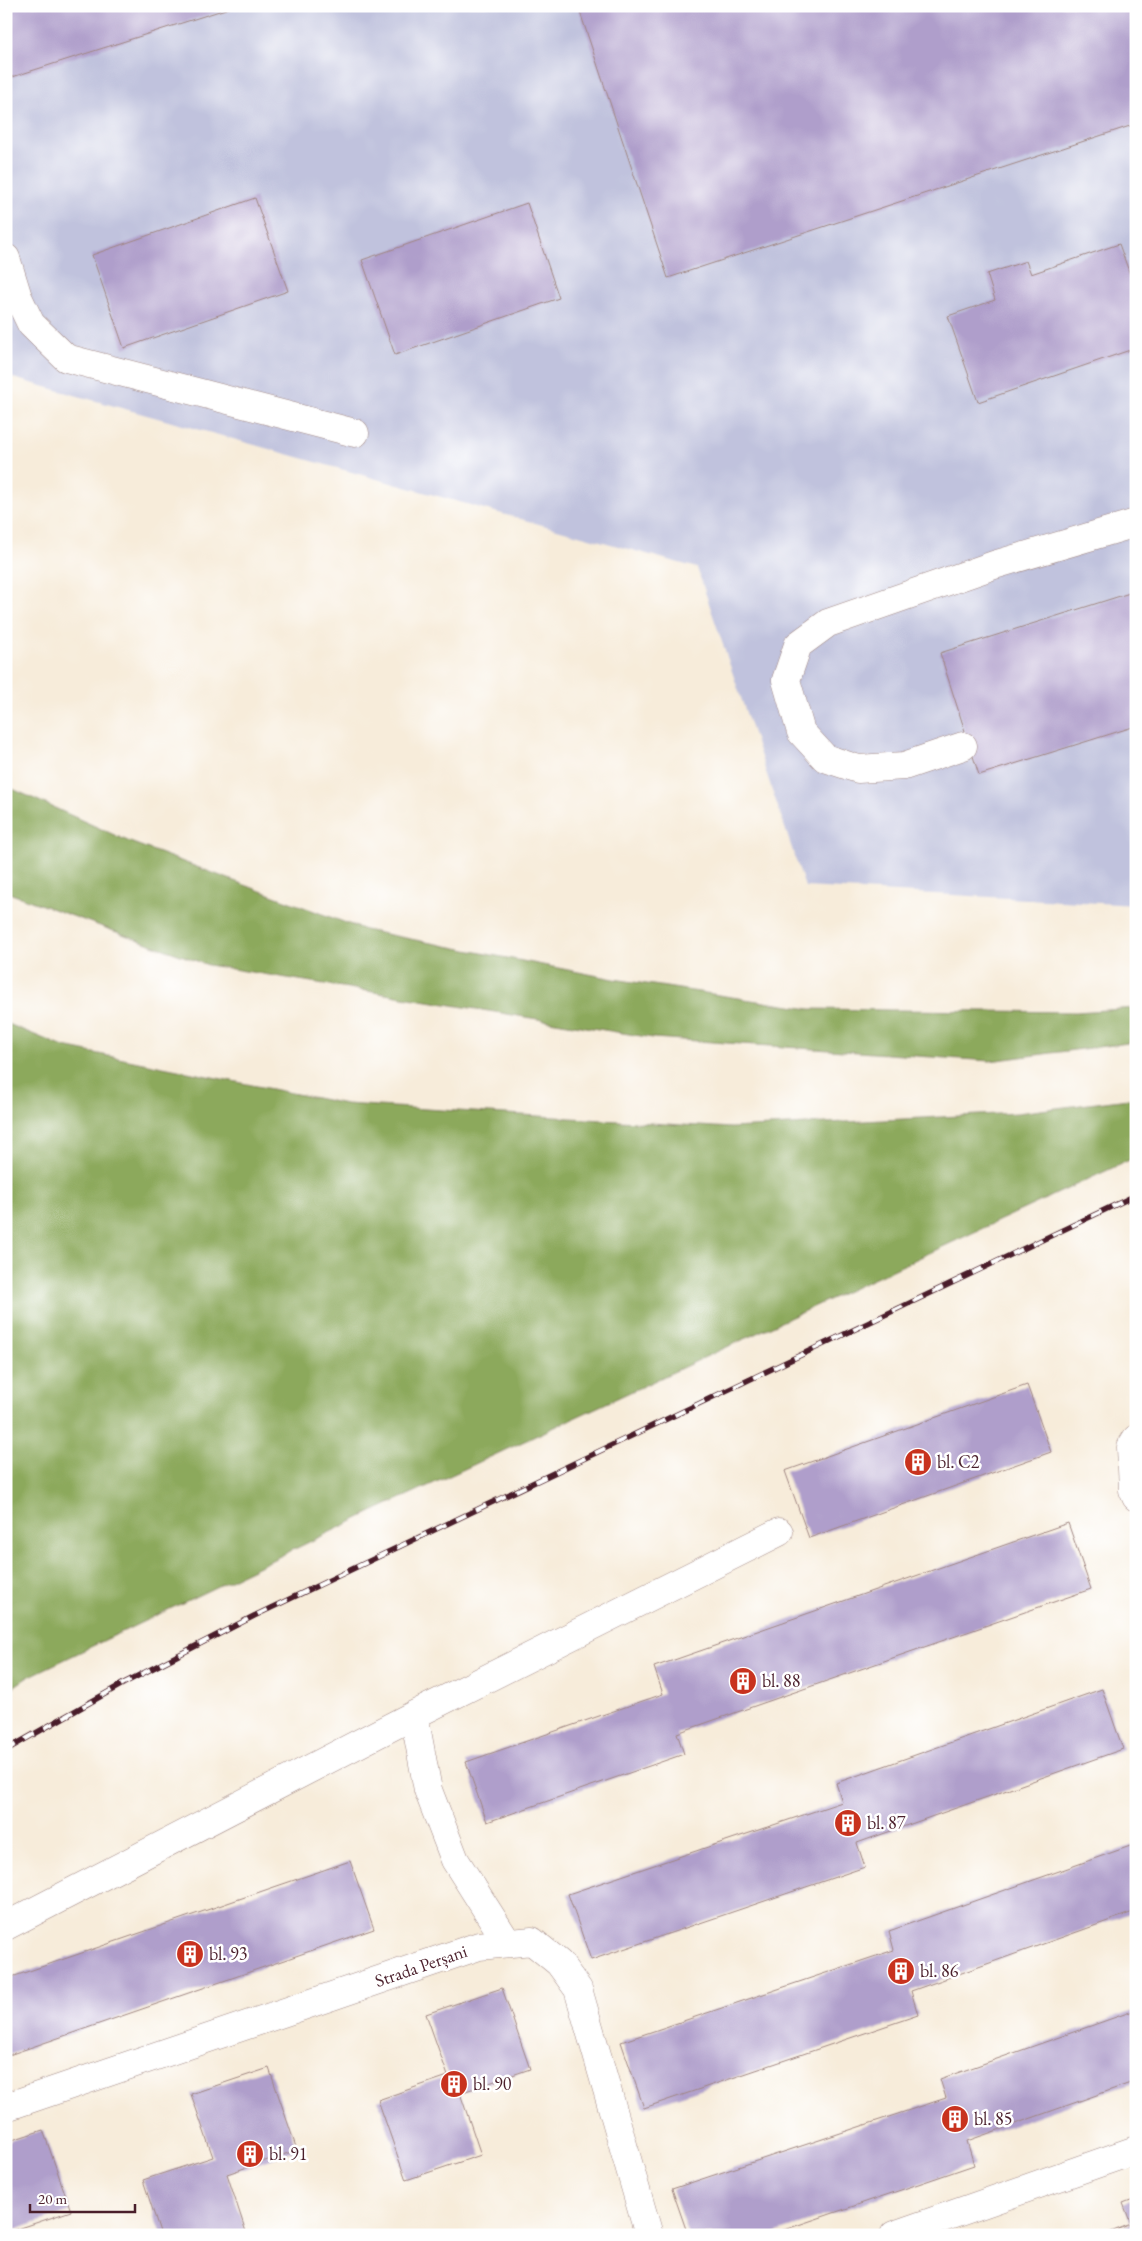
<svg xmlns="http://www.w3.org/2000/svg" width="1142" height="2241" font-family="'EB Garamond',serif">
  <style>
    .industrial { fill: #c0c2dd }
    .forest { fill: #8ca95c; stroke: #6b6444 }
    .building { fill: #af9ecb }
    .lines { fill: none; stroke-linecap: round; stroke-linejoin: round }
    .minor-casing { stroke: #a08682; stroke-width: 29 }
    .minor { stroke: #fff; stroke-width: 28 }
    .rail-casing { stroke: #4a1f2b; stroke-width: 5.5 }
    .rail { stroke: #fff; stroke-width: 4; stroke-dasharray: 11; stroke-linecap: butt }
    .labels { text-anchor: middle; stroke-width: 5; stroke-linejoin: round; paint-order: stroke }
    .poi-label { font-size: 18px; fill: #4a1f2b; stroke: #fff; text-anchor: start }
    .street-label { font-size: 18px; fill: #4a1f2b; stroke: #fff }
  </style>
  <rect width="100%" height="100%" fill="#fff"/>
  <filter id="ink" filterUnits="userSpaceOnUse"><feTurbulence type="fractalNoise" baseFrequency=".02" numOctaves="2"/><feDisplacementMap in="SourceGraphic" scale="10" xChannelSelector="R" yChannelSelector="G"/><feConvolveMatrix kernelMatrix="1 2 1 2 8 2 1 2 1" color-interpolation-filters="sRGB"/></filter>
  <filter id="wash" filterUnits="userSpaceOnUse"><feTurbulence type="fractalNoise" baseFrequency=".0096" numOctaves="4" result="noise"/><feDisplacementMap in="SourceGraphic" scale="20" xChannelSelector="R" yChannelSelector="G"/><feGaussianBlur stdDeviation="1.12" result="paint"/><feColorMatrix in="noise" values="0 0 0 0 0 0 0 0 0 0 0 0 0 0 0 0 0 1.4 0 .05"/><feComposite in="paint" operator="in"/></filter>
  <g filter="url(#wash)">
    <rect width="100%" height="100%" fill="#f7ecda"/>
    <path class="industrial" d="M 6,6 L 1136,6 L 1136,905 L 805,887 L 697,568 L 6,376 Z"/>
    <path class="forest" d="M 6,786 L 130,842 L 365,930 L 614,979 L 810,1009 L 1076,1012 L 1136,1008 L 1136,1042 L 990,1061 L 653,1038 L 208,965 L 6,892 Z
      M 6,1023 L 64,1047 L 346,1104 L 731,1128 L 1017,1113 L 1136,1098 L 1136,1157 L 374,1511 L 28,1677 L 6,1692 Z"/>
    <g id="blocks">
      <path class="building" d="M 6,6 L 232,6 L 232,7 L 6,79 Z
        M 578,6 L 1136,6 L 1136,124 L 668,278 Z
        M 255,198 L 288,291 L 124,348 L 92,255 Z
        M 527,203 L 559,298 L 395,355 L 362,260 Z
        M 1119,244 L 1136,291 L 1136,348 L 978,402 L 948,316 L 995,300 L 987,274 L 1026,261 L 1031,274 Z
        M 1136,591 L 1136,726 L 979,775 L 940,653 Z
        M 1027,1385 L 1051,1452 L 809,1538 L 785,1471 Z
        M 1068,1523 L 1091,1589 L 677,1733 L 684,1754 L 487,1822 L 466,1762 L 663,1694 L 654,1667 Z
        M 1102,1689 L 1123,1749 L 857,1843 L 865,1867 L 591,1960 L 568,1894 L 842,1802 L 836,1783 Z
        M 1136,1844 L 1136,1911 L 911,1991 L 918,2015 L 644,2108 L 621,2042 L 894,1950 L 889,1931 Z
        M 350,1861 L 374,1929 L 6,2056 L 6,1979 Z
        M 502,1988 L 530,2069 L 460,2093 L 481,2155 L 406,2180 L 378,2100 L 448,2076 L 426,2014 Z
        M 1136,2010 L 1136,2081 L 967,2141 L 974,2165 L 769,2235 L 688,2235 L 672,2189 L 946,2098 L 940,2079 Z
        M 269,2068 L 297,2150 L 227,2174 L 247,2235 L 161,2235 L 143,2180 L 213,2157 L 191,2094 Z
        M 43,2130 L 71,2211 L 6,2233 L 6,2142 Z
        M 1136,2198 L 1136,2235 L 1103,2235 L 1131,2224 L 1123,2203 Z
        M 545,2230 L 546,2235 L 533,2235 L 533,2234 Z"/>
    </g>
  </g>
  <g filter="url(#ink)">
    <use href="#blocks" fill-opacity="0" stroke="#a08682" stroke-width="1"/>
    <g class="lines">
      <g class="minor-casing">
        <path id="minor" d="M 6,258 L 18,297 L 31,324 L 66,358 L 355,433
          M 963,746 L 904,766 L 858,769 L 825,758 L 801,732 L 786,680 L 798,645 L 828,623 L 994,565 L 1136,523
          M 1136,1439 L 1131,1447 L 1133,1490 L 1136,1497
          M 414,1715 L 428,1790 L 455,1860 L 507,1942
          M 6,1926 L 414,1715 L 779,1532
          M 6,2107 L 479,1946 L 532,1941 L 559,1963 L 578,1989 L 649,2235
          M 894,2235 L 1136,2150"/>
      </g>
      <use href="#minor" class="minor"/>
      <g class="rail-casing">
        <path id="rail" d="M 6,1750 L 126,1682 L 254,1616 L 1136,1195"/>
      </g>
      <use href="#rail" class="rail"/>
    </g>
  </g>
  <defs>
    <g id="building-disc" transform="scale(1.4375)"><circle r="9.5" fill="#c8321e" stroke="#fff"/><path d="M-4-6H4V6H1V3H-1V6H-4ZM-2.5-4.3h1.7v1.8h-1.7ZM.8-4.3h1.7v1.8H.8ZM-2.5-1h1.7V.8h-1.7ZM.8-1h1.7V.8H.8Z" fill="#fff"/></g>
  </defs>
  <g fill-rule="evenodd">
    <use href="#building-disc" x="918" y="1462"/>
    <use href="#building-disc" x="743" y="1681"/>
    <use href="#building-disc" x="848" y="1823"/>
    <use href="#building-disc" x="190" y="1954"/>
    <use href="#building-disc" x="901" y="1971"/>
    <use href="#building-disc" x="454" y="2084"/>
    <use href="#building-disc" x="955" y="2119"/>
    <use href="#building-disc" x="250" y="2154"/>
  </g>
  <g class="labels">
    <g class="poi-label">
      <text x="937" y="1468">bl. C2</text>
      <text x="762" y="1687">bl. 88</text>
      <text x="867" y="1829">bl. 87</text>
      <text x="209" y="1960">bl. 93</text>
      <text x="920" y="1977">bl. 86</text>
      <text x="473" y="2090">bl. 90</text>
      <text x="974" y="2125">bl. 85</text>
      <text x="269" y="2160">bl. 91</text>
    </g>
    <g class="street-label">
      <text transform="translate(421 1966) rotate(-19)" y="6">Strada Perșani</text>
    </g>
  </g>
  <rect width="1142" height="2241" fill="none" stroke="#fff" stroke-width="25"/>
  <path d="M30 2204v8h105v-8" fill="none" stroke="#4a1f2b" stroke-width="2.5"/>
  <text x="38" y="2204" font-size="15" fill="#4a1f2b" stroke="#ffffff" stroke-width="4" paint-order="stroke">20 m</text>
</svg>
